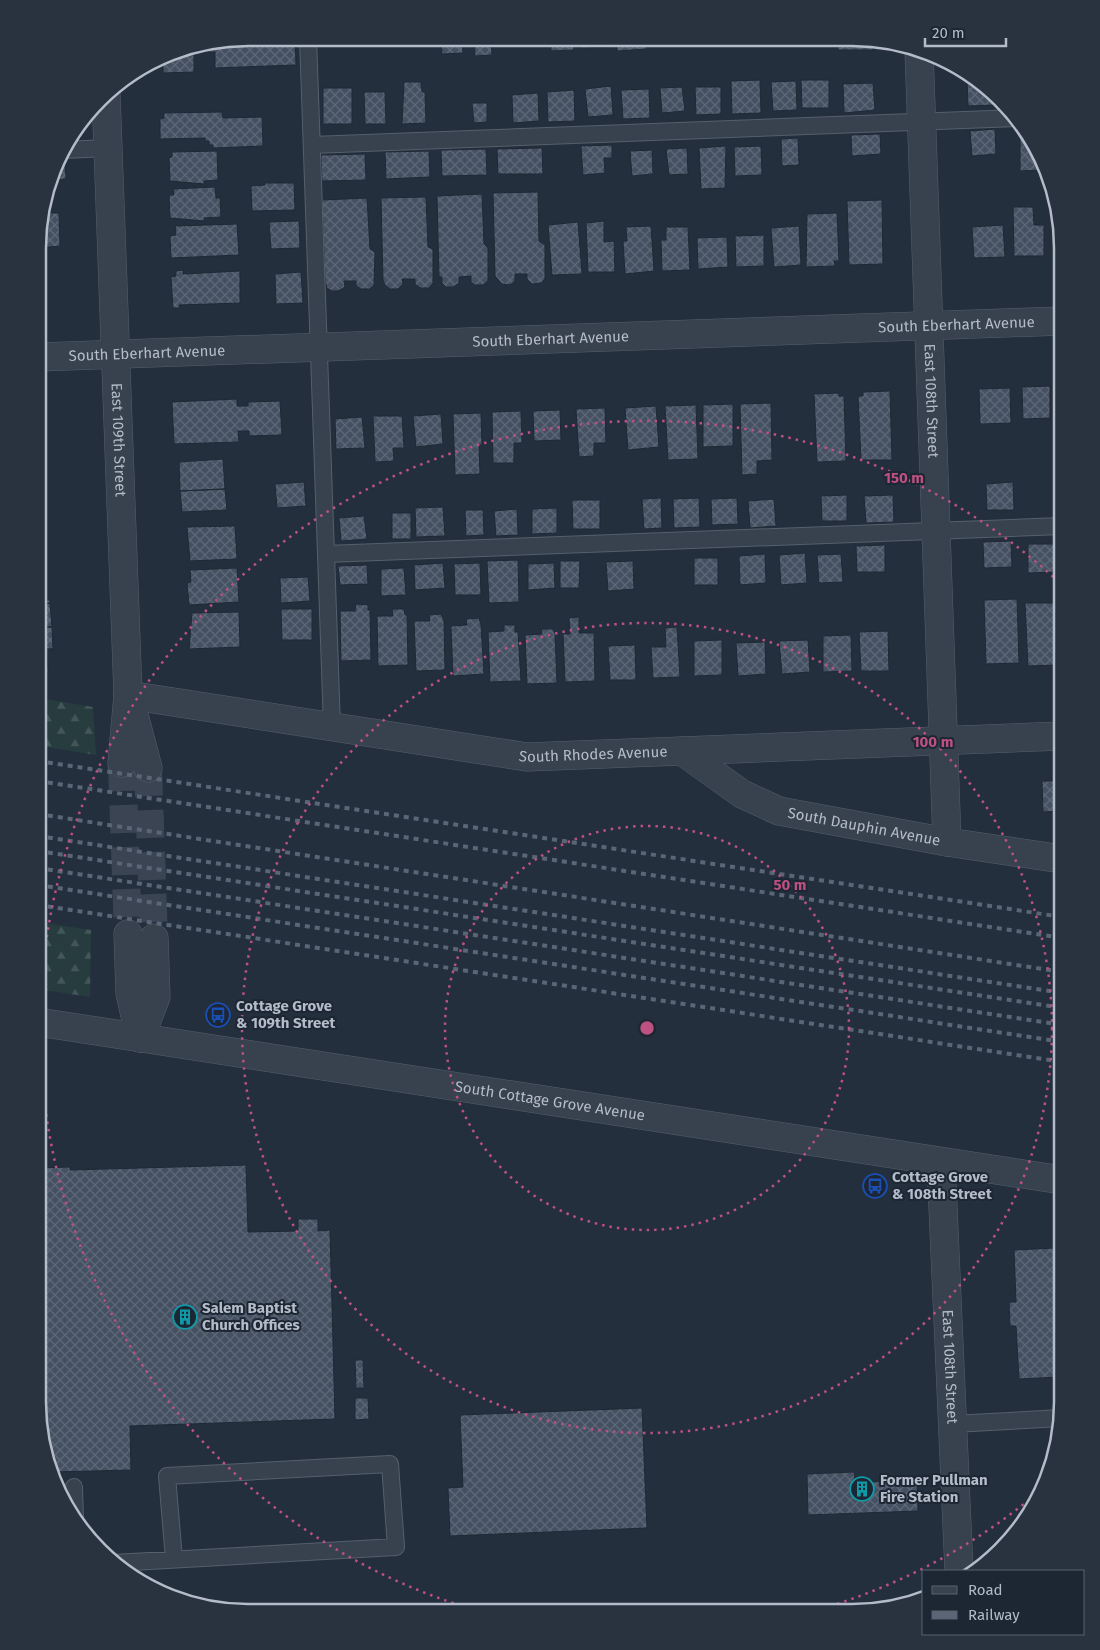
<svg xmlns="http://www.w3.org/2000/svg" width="1100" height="1650" font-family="'Fira Sans',sans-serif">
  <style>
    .forest { fill: url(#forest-firs) }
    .building { fill: url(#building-cross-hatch); stroke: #1f2835 }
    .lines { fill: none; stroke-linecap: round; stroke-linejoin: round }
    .minor-tunnel { stroke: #3a4453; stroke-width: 28; stroke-dasharray: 28 14; stroke-linecap: butt }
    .service-casing { stroke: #565f6c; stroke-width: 18 }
    .minor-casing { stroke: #565f6c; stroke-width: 29 }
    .tertiary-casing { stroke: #565f6c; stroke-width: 29 }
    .service { stroke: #38414e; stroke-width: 16 }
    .minor { stroke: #38414e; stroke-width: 28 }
    .tertiary { stroke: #38414e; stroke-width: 28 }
    .rail { stroke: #5a6575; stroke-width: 4; stroke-dasharray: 5 5; stroke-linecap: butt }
    .ring { fill: none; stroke: #bd5182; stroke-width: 2.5; stroke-dasharray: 2.5 5 }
    .labels { text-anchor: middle; stroke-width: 4; stroke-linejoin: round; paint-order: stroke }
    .street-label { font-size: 15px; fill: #b4bcc9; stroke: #1d2633 }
    .poi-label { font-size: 15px; font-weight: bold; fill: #b4bcc9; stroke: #1d2633; text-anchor: start }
    .rim { fill: none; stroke: #b4bcc9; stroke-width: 2.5 }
    .centre { fill: #bd5182; stroke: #1d2633; stroke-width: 2.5 }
    .ring-label { font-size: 15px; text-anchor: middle; font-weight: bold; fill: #bd5182; stroke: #1d2633; stroke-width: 4; stroke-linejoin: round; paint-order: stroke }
  </style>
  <defs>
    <pattern id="forest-firs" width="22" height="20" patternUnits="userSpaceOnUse" patternTransform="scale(1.25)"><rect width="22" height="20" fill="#263c3f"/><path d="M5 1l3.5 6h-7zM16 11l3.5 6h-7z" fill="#435659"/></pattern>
    <pattern id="building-cross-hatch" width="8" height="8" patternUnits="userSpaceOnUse" patternTransform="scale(1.25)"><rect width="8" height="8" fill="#455162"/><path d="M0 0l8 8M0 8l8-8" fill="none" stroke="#5d6877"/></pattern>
  </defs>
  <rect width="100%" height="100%" fill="#242f3e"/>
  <path class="forest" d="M 39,698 L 93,707 L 96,755 L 39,746 Z
    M 38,922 L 91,930 L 90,997 L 38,989 Z"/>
  <path class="building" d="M 264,38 L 295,38 L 296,65 L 215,68 L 215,52 L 205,52 L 205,45 L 238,39 L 238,42 L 264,42 Z
    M 319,38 L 351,38 L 352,44 L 319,45 Z
    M 357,38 L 388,38 L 388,42 L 357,44 Z
    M 441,38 L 462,38 L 463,53 L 442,54 Z
    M 467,38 L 499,38 L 499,40 L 491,41 L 492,55 L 475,56 L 474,41 L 467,41 Z
    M 518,38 L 535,38 L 535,44 L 518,43 Z
    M 551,38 L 574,38 L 574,50 L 551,51 Z
    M 581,38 L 610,39 L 611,47 L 582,48 Z
    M 617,39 L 646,39 L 647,49 L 617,51 Z
    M 838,39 L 873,39 L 873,50 L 838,50 Z
    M 194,46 L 194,72 L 163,73 L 163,65 L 152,66 L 180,49 Z
    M 977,79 L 996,97 L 996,105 L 968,106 L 967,80 Z
    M 760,80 L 761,113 L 732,114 L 731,81 Z
    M 801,80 L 829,80 L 829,108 L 802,108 Z
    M 796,81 L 797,110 L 773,111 L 771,82 Z
    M 404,82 L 421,82 L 422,92 L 425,92 L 426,123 L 402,124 Z
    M 873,83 L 875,110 L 844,113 L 843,84 Z
    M 611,86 L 613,115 L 588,117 L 585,89 Z
    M 682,87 L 685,111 L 662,113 L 660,88 Z
    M 695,87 L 721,87 L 721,114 L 696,115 Z
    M 323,88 L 352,88 L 352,124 L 323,124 Z
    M 649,89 L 650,118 L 623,119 L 621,90 Z
    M 574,90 L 575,121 L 548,122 L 547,92 Z
    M 364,92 L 385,92 L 386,124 L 365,124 Z
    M 538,93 L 539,121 L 513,123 L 512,95 Z
    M 472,103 L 487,103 L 487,122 L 474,123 Z
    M 222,112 L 223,118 L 262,117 L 263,146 L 213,148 L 213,145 L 209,145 L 209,141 L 205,141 L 205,138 L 160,139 L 160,119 L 164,118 L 164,113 Z
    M 995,129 L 996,154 L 972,156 L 970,131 Z
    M 1020,132 L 1026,132 L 1043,161 L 1043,170 L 1020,171 Z
    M 880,134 L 881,154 L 852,156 L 851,135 Z
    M 798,138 L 799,165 L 782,166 L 781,139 Z
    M 612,145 L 612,158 L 604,158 L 605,173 L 583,175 L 581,146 Z
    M 726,146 L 725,188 L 701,189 L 699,148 Z
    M 761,146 L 762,175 L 735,176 L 734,147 Z
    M 542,148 L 543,174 L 498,174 L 497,149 Z
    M 687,148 L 688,174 L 669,175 L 666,149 Z
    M 486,149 L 487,175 L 442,176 L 441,150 Z
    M 652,150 L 653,174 L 632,176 L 630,151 Z
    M 217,151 L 218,180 L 204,181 L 204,184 L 170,181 L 169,158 L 172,157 L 172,152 Z
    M 429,151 L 430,177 L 386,179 L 385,152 Z
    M 365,154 L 366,180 L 322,181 L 321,155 Z
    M 59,161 L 65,161 L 66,179 L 53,180 Z
    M 265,183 L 294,183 L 295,210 L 252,211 L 251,186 L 265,185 Z
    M 215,187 L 216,198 L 220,198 L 221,217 L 204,218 L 205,221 L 170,218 L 169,195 L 174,195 L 173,189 Z
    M 538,192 L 539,241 L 545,245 L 545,279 L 541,283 L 532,284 L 527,279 L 527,274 L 515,274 L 515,281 L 510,285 L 502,284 L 495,276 L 493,193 Z
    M 482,194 L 484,244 L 488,248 L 488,281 L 483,285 L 475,285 L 471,282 L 471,276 L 459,277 L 459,283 L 453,287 L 446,287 L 442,283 L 442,277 L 439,277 L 437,196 Z
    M 426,197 L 428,247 L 433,249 L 433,283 L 429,288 L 420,288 L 415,284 L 415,279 L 402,279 L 403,284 L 398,289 L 390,289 L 385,285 L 383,280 L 381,198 Z
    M 367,198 L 370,249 L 375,252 L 374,285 L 370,289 L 361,289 L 356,286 L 356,281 L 344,281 L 345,287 L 338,291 L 332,291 L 327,288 L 325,281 L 322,200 Z
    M 882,200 L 883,264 L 849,265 L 847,201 Z
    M 1013,207 L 1033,207 L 1034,225 L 1044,225 L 1044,256 L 1014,256 Z
    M 1052,207 L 1054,207 L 1062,258 L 1055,259 Z
    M 43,208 L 46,208 L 46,213 L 59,213 L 60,246 L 39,248 L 39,220 Z
    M 837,213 L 839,261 L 834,261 L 835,266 L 806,267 L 807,214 Z
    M 299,221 L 300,248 L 271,249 L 269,222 Z
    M 604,221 L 604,242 L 614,241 L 615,272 L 588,272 L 586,223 Z
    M 578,222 L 582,274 L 552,275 L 548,225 Z
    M 237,224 L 239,255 L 171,258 L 170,236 L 176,235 L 175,226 Z
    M 1003,225 L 1005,257 L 974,258 L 972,227 Z
    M 651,226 L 654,271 L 625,274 L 623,241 L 627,241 L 626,227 Z
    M 799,226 L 801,265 L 774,267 L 771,228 Z
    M 666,227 L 688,227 L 690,270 L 662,271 L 661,240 L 666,240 Z
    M 764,235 L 764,266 L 736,267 L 735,236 Z
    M 727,237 L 728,267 L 698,269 L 697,238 Z
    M 183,270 L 183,274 L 240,271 L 240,303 L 179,305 L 180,308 L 173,308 L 171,277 L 176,276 L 176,271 Z
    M 301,272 L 303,303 L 276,304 L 275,274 Z
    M 1050,386 L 1050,418 L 1023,419 L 1022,387 Z
    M 1010,388 L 1011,423 L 980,424 L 979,389 Z
    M 890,391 L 892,460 L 861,460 L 858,396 L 863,396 L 863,392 Z
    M 839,393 L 839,396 L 844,396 L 846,461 L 817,462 L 814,394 Z
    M 237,399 L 237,406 L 248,406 L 248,402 L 280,401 L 282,435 L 249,436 L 249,431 L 238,431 L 239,442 L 174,444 L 172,402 Z
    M 771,403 L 772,460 L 757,461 L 757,474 L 742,475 L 740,404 Z
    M 733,404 L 733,446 L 703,447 L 703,405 Z
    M 696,405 L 698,459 L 668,460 L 665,406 Z
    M 656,406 L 659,447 L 628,450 L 625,408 Z
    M 605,408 L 606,443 L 594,443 L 594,456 L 579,457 L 576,409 Z
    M 560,410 L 561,440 L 534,441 L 533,411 Z
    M 521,411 L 522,443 L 514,443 L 514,463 L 493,463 L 492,412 Z
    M 481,413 L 482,445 L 479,445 L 480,474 L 455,475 L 453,414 Z
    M 441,414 L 443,444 L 416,447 L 413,416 Z
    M 373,416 L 402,416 L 404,448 L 393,448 L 394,461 L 375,462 Z
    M 362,417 L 365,448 L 336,449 L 335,419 Z
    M 223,459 L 225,489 L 180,491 L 179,462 Z
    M 304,482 L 306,506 L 277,508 L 275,484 Z
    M 1013,482 L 1014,510 L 987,510 L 986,484 Z
    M 225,489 L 227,510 L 182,512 L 180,491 Z
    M 847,495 L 847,521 L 822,521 L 821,496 Z
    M 893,495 L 894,522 L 866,523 L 864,496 Z
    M 661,498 L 662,528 L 644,529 L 642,499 Z
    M 699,498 L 700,527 L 674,528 L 673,499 Z
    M 737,498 L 738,524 L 712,525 L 711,499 Z
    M 774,499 L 776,526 L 750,528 L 748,501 Z
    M 572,500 L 600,500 L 600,529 L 573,529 Z
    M 443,507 L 445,536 L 416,537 L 415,508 Z
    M 557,508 L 557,533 L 532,534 L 532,509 Z
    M 517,509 L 518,535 L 496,536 L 494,511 Z
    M 465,510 L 483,510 L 484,535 L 466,536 Z
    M 392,513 L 411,513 L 411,539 L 392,539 Z
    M 364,516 L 367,539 L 341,541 L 339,518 Z
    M 235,526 L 237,559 L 190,561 L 187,527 Z
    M 1011,541 L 1012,567 L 984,568 L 983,542 Z
    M 1028,544 L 1054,544 L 1055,572 L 1028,573 Z
    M 885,545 L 885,572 L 857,572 L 856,546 Z
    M 805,553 L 807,583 L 781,585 L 779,555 Z
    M 765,554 L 766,583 L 740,585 L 739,556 Z
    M 841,554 L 843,582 L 819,583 L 817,555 Z
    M 694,558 L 718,558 L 718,585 L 694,585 Z
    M 518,560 L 519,602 L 489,603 L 487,561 Z
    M 560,561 L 580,561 L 579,588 L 560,588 Z
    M 633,561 L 634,589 L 608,591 L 606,562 Z
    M 443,563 L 445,588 L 415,590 L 414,565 Z
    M 480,563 L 481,595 L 455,595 L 454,564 Z
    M 554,563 L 555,588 L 528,590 L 528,564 Z
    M 367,565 L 368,584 L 340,585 L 338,566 Z
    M 237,568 L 239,602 L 189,605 L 187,583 L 191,582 L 190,570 Z
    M 404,568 L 406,595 L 381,596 L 381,569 Z
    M 44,576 L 46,600 L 50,600 L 50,603 L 39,604 L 39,577 Z
    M 308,577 L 310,601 L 281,603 L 280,578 Z
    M 1017,599 L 1019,663 L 986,664 L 984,600 Z
    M 50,603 L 52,627 L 39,627 L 39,604 Z
    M 1025,603 L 1058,603 L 1060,665 L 1028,666 Z
    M 356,604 L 368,605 L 368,610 L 370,610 L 371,660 L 341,661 L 340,611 L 355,611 Z
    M 281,609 L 312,609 L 312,640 L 282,640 Z
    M 392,609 L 404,609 L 405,615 L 407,615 L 408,665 L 378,666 L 377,616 L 393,616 Z
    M 239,612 L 240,647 L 189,649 L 192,613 Z
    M 441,614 L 444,621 L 445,670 L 416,671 L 414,621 L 430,621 L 429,615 Z
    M 579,617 L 579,633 L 594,633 L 595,681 L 565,682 L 563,634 L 570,634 L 569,618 Z
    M 479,618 L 481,625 L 484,674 L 453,676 L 451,626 L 467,625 L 466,619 Z
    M 504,625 L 515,625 L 515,632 L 518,632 L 521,681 L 490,682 L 488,632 L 504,631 Z
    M 39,627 L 52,627 L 53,649 L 39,649 Z
    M 677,627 L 680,677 L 653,678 L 651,647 L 666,647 L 665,628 Z
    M 541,629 L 553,629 L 555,634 L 557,683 L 527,684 L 525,635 L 542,634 Z
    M 888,631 L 889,671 L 861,671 L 859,632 Z
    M 851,635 L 852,671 L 823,672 L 823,636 Z
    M 722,640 L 722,675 L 694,676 L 694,641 Z
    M 808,640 L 810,672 L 782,674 L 779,641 Z
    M 765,642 L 766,674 L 738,676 L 736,643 Z
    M 635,645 L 636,680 L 610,680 L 608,646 Z
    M 39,649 L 53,649 L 47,651 L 48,673 L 39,673 Z
    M 1042,781 L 1062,781 L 1062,811 L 1043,812 Z
    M 246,1165 L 248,1232 L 298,1231 L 298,1219 L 318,1219 L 318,1231 L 330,1230 L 335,1419 L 130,1426 L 131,1470 L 51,1472 L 38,1402 L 38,1168 L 70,1167 L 70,1170 Z
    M 1055,1248 L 1060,1377 L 1019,1379 L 1016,1326 L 1010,1326 L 1009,1302 L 1016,1302 L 1014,1250 Z
    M 355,1360 L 363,1360 L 364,1388 L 356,1388 Z
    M 355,1398 L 368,1398 L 369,1419 L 355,1420 Z
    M 642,1408 L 647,1528 L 450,1536 L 448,1488 L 463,1487 L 460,1415 Z
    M 854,1472 L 855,1482 L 917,1481 L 918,1511 L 808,1515 L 807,1474 Z"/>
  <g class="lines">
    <path class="minor-tunnel" d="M 122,763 L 128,934
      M 148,768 L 154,938"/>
    <g class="service-casing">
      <path id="service" d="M 308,38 L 332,727
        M 312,145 L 1017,118
        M 63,150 L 108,148
        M 326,554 L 1062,526
        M 953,1424 L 1062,1418
        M 74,1487 L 75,1520
        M 114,1563 L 396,1547 L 390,1464 L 167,1476 L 174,1559"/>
    </g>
    <g class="minor-casing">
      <g id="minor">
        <path id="s1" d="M 919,50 L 947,842"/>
        <path id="s2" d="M 106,94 L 128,695 L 122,763"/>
        <path id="s3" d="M 39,357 L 1062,321"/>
        <path id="s4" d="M 128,695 L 527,757 L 1062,736"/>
        <path d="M 133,711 L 148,768"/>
        <path id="s5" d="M 682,751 L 742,794 L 779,811 L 947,842 L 1062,859"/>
        <path d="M 128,934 L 130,993 L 140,1038"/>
        <path d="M 140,1038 L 156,997 L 154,938"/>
        <path id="s6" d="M 941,1162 L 959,1571"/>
      </g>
    </g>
    <g class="tertiary-casing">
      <g id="tertiary">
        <path id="s7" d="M 38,1022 L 1062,1180"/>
      </g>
    </g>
    <use href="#service" class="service"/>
    <use href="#minor" class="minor"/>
    <use href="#tertiary" class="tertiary"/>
    <path class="rail" d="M 38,761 L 1062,917
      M 38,781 L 1062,938
      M 38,814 L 1062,972
      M 38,836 L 1062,993
      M 38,851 L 1062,1008
      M 38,868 L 1062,1025
      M 38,885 L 1062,1042
      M 38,905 L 1062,1062"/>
  </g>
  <g class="ring">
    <circle cx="647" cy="1028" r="202"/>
    <circle cx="647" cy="1028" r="405"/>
    <path d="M1041 1490A607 607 0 0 1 814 1611M475 1610A607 607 0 1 1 1061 584"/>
  </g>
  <defs>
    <g id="bus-ring" transform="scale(1.25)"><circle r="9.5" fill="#1d2633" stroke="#1a4fb4" stroke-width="1.5"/><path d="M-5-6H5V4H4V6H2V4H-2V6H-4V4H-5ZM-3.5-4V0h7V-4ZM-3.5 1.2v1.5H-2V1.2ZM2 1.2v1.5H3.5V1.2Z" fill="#1a4fb4"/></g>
    <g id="building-ring" transform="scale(1.25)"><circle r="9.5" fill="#1d2633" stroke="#0f9aa8" stroke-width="1.5"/><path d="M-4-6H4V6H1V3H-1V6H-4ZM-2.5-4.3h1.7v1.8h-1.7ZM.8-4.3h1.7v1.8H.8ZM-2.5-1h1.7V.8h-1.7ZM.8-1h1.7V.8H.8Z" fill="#0f9aa8"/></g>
  </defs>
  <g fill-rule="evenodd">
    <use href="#bus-ring" x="218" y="1015"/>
    <use href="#bus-ring" x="875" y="1186"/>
    <use href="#building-ring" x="185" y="1317"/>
    <use href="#building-ring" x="862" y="1489"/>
  </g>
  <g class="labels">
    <g class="street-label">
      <text dy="5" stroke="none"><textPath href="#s3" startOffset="918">South Eberhart Avenue</textPath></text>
      <text dy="5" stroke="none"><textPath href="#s3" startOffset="512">South Eberhart Avenue</textPath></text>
      <text dy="5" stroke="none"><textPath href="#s3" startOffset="108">South Eberhart Avenue</textPath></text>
      <text dy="5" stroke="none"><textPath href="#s1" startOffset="351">East 108th Street</textPath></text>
      <text dy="5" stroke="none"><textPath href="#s2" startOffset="346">East 109th Street</textPath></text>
      <text dy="5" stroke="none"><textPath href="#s4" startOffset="470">South Rhodes Avenue</textPath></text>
      <text dy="5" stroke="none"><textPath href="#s5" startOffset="201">South Dauphin Avenue</textPath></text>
      <text dy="5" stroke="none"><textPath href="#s7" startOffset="518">South Cottage Grove Avenue</textPath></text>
      <text dy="5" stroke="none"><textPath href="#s6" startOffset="205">East 108th Street</textPath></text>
    </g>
    <g class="poi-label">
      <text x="236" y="1011">Cottage Grove<tspan x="236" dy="17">&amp; 109th Street</tspan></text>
      <text x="892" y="1182">Cottage Grove<tspan x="892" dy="17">&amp; 108th Street</tspan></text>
      <text x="202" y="1313">Salem Baptist<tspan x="202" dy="17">Church Offices</tspan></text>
      <text x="880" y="1485">Former Pullman<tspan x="880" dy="17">Fire Station</tspan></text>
    </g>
  </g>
  <path d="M0 0H1100V1650H0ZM248 46H852A202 202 0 0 1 1054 248V1402A202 202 0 0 1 852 1604H248A202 202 0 0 1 46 1402V248A202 202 0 0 1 248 46Z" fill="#29323f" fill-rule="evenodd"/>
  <path class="rim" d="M248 46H852A202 202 0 0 1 1054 248V1402A202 202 0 0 1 852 1604H248A202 202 0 0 1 46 1402V248A202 202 0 0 1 248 46Z"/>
  <circle cx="647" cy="1028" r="8" class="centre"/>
  <g class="ring-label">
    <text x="904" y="483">150 m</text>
    <text x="933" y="747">100 m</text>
    <text x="790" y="890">50 m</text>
  </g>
  <rect x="922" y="1570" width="162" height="65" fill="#1d2633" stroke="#59626f"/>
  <rect x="932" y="1586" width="25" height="8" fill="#38414e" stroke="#59626f"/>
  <text x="968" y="1595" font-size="15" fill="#b4bcc9">Road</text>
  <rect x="932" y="1611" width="25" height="8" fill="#5a6575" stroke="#59626f"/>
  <text x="968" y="1620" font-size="15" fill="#b4bcc9">Railway</text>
  <path d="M925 38v8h81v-8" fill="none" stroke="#b4bcc9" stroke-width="2.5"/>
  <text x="932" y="38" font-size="15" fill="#b4bcc9" stroke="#1d2633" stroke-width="4" paint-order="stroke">20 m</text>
</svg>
